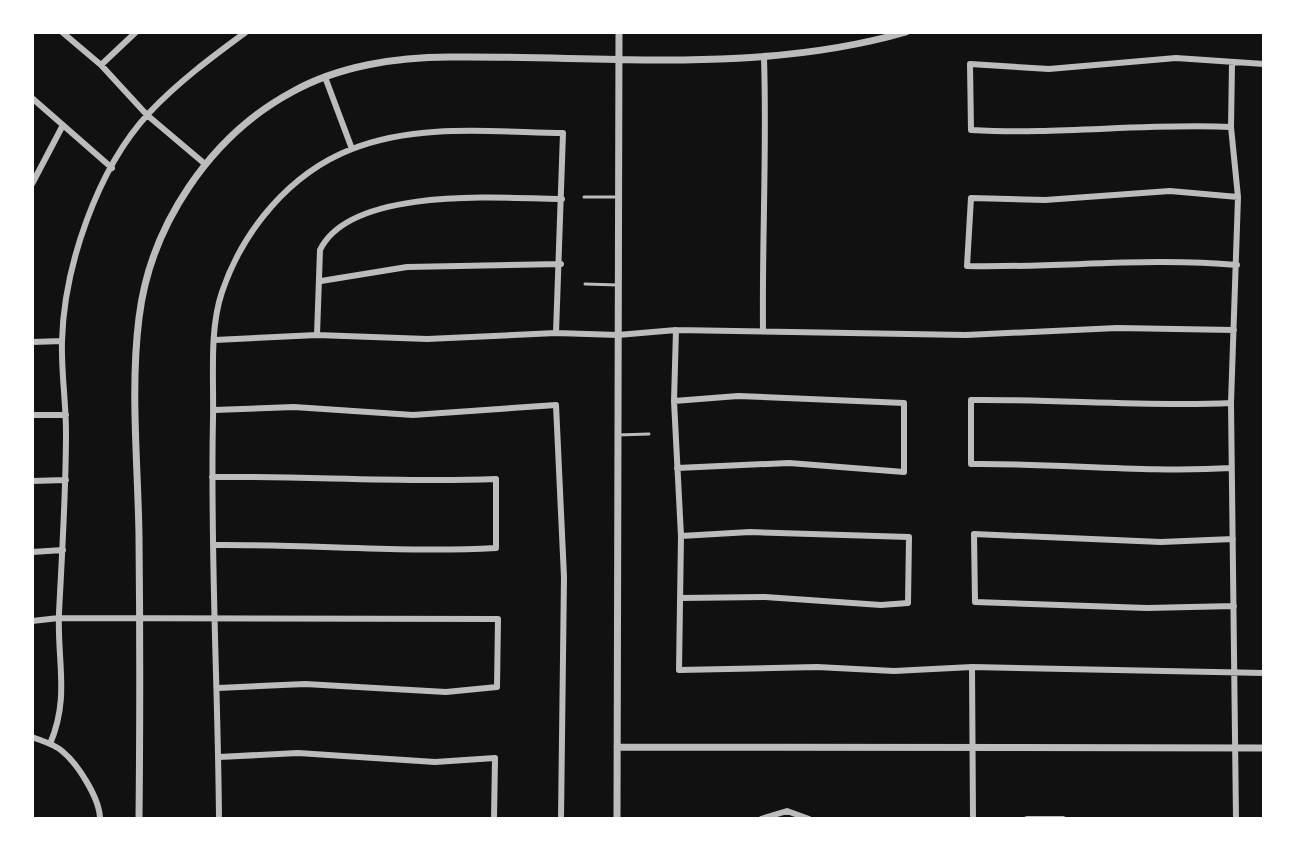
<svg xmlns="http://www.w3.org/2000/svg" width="1296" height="851" font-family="'Archivo Narrow',sans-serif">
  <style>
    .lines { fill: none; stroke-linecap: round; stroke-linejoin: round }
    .service { stroke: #bcbcbc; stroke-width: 3 }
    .minor { stroke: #bcbcbc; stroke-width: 6 }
    .tertiary { stroke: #bcbcbc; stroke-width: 7 }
  </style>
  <rect width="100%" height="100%" fill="#111"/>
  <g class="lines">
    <path class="service" d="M 584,197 L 616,197
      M 585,284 L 618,285
      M 617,435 L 649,434"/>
    <path class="minor" d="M 62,32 L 101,65 L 147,115 L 205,164
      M 1232,64 L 1231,127 L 1238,197 L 1231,403 L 1236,819
      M 101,65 L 136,32
      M 325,77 L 352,149
      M 32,98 L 112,168
      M 1231,127 C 1144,123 1058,135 971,130 L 970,64 L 1049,69 L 1176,58 L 1264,64
      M 32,184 L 63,125
      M 1237,265 C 1147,257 1058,268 967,266 L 971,198 L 1045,200 L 1170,191 L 1238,197
      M 321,281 L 407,267 L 561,264
      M 763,329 C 762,239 767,149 764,58
      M 676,330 L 674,401 L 681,536 L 679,670 L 817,667 L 894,671 L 972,667 L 1264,673
      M 317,335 L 320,250 C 351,186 502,198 562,199
      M 215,340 L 317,335 L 427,339 L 556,333 L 618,335 L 676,330 L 966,335 L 1117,328 L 1234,330
      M 32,342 L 62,341
      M 674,401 L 738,396 L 904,403 L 904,472 L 789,463 L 677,468
      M 1231,403 C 1144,407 1058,399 971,400 L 971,464 C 1058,463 1144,473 1231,468
      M 214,410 L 294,407 L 413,415 L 556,405 L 564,577 L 561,819
      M 32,415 L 66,415
      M 212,477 C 307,476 401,483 496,479 L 496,548 C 402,553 308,544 213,545
      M 32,481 L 66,480
      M 1233,539 L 1161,542 L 974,534 L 975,602 L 1147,608 L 1234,606
      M 32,552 L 63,550
      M 680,598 L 765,597 L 881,605 L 908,603 L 909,537 L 750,532 L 681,536
      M 32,621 L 59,618 L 498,619 L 497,687 L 446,692 L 305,684 L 218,688
      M 972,667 L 973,819
      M 32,737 C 42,741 54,744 62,751 C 78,764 100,799 100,819
      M 50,744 C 70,697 57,662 59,613 C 62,553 66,493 66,432 C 66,402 61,371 62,341 C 64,267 97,169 149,113 C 178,82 212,57 246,32
      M 219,757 L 298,753 L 435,762 L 495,758 L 494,819
      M 219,819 C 218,686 210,552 213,419 C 214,379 209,330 222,292 C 243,230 290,173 352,149 C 418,123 494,132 563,133 L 556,333
      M 761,819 L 787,811 L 809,819
      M 1027,819 L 1063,819"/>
    <path class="tertiary" d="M 617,747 L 1264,748
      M 139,819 C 140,725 140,631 139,536 C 138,465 130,389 139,318 C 150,226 210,136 292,92 C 338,66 397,57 449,57 C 601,55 757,75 906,32
      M 617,819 L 619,32"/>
  </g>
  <rect width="1296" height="851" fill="none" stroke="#ffffff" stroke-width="68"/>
</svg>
